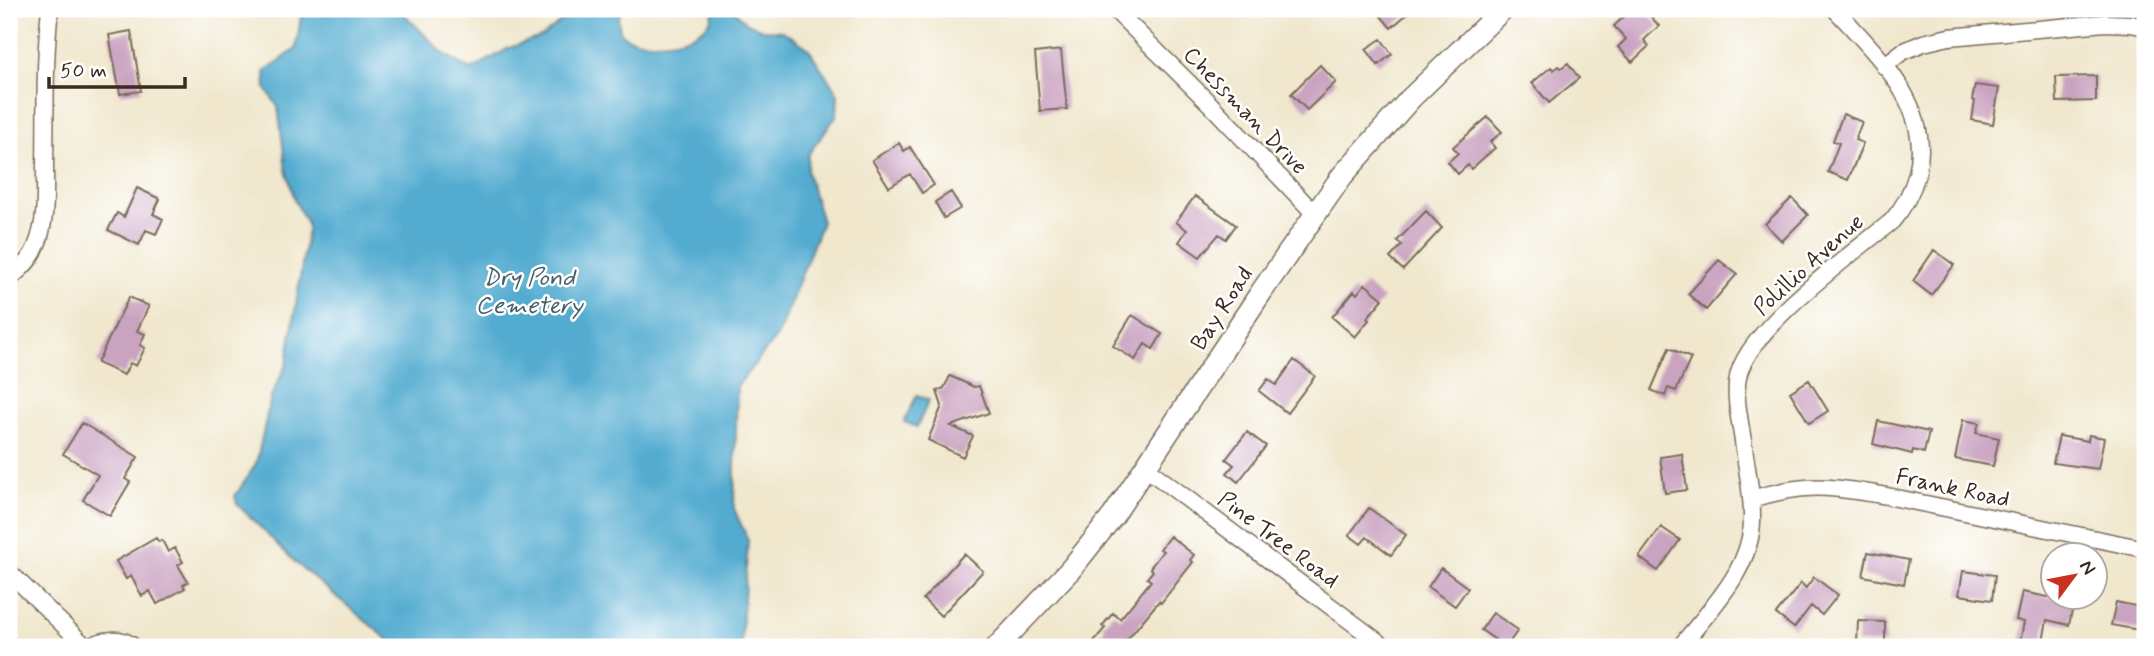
<svg xmlns="http://www.w3.org/2000/svg" width="2154" height="656" font-family="Mynerve,sans-serif">
  <style>
    .water { fill: #52acd0; stroke: #466b77; stroke-width: 2 }
    .building { fill: #caa3c1 }
    .lines { fill: none; stroke-linecap: round; stroke-linejoin: round }
    .street-casing { stroke: #7a6c5b; stroke-width: 19 }
    .secondary-casing { stroke: #7a6c5b; stroke-width: 24 }
    .street { stroke: #fff; stroke-width: 16 }
    .secondary { stroke: #fff; stroke-width: 21 }
    .labels { text-anchor: middle; stroke-width: 5; stroke-linejoin: round; paint-order: stroke }
    .street-label { font-size: 23px; fill: #3b2a1e; stroke: #fff }
    .water-label { font-size: 24px; font-style: italic; fill: #445e65; stroke: #fff }
  </style>
  <rect width="100%" height="100%" fill="#fff"/>
  <filter id="ink" filterUnits="userSpaceOnUse"><feTurbulence type="fractalNoise" baseFrequency=".0143" numOctaves="2"/><feDisplacementMap in="SourceGraphic" scale="14" xChannelSelector="R" yChannelSelector="G"/><feConvolveMatrix kernelMatrix="1 2 1 2 8 2 1 2 1" color-interpolation-filters="sRGB"/></filter>
  <filter id="wash" filterUnits="userSpaceOnUse"><feTurbulence type="fractalNoise" baseFrequency=".00686" numOctaves="4" result="noise"/><feDisplacementMap in="SourceGraphic" scale="28" xChannelSelector="R" yChannelSelector="G"/><feGaussianBlur stdDeviation="1.57" result="paint"/><feColorMatrix in="noise" values="0 0 0 0 0 0 0 0 0 0 0 0 0 0 0 0 0 1.4 0 .05"/><feComposite in="paint" operator="in"/></filter>
  <g filter="url(#wash)">
    <rect width="100%" height="100%" fill="#f0e7cd"/>
    <path class="water" d="M 302,9 L 399,9 L 443,53 L 471,70 L 509,48 L 543,36 L 576,9 L 622,9 L 618,20 L 621,34 C 642,50 715,42 713,9 L 733,9 L 745,22 L 763,30 L 783,31 L 808,48 L 838,94 L 837,115 L 808,155 L 807,172 L 822,222 L 778,335 L 737,386 L 734,509 L 748,540 L 741,641 L 738,647 L 397,647 L 296,563 L 237,504 L 235,496 L 256,464 L 271,397 L 287,363 L 308,226 L 295,201 L 286,170 L 278,107 L 266,89 L 265,71 L 296,49 Z
      M 917,395 L 929,400 L 917,427 L 904,422 Z"/>
    <g id="blocks">
      <path class="building" d="M 1375,9 L 1413,9 L 1391,28 Z
        M 1632,9 L 1644,9 L 1659,26 L 1644,40 L 1649,46 L 1632,62 L 1618,47 L 1626,39 L 1614,26 Z
        M 131,31 L 141,91 L 120,94 L 109,35 Z
        M 1381,39 L 1392,54 L 1378,65 L 1366,49 Z
        M 1061,50 L 1067,109 L 1040,111 L 1035,53 Z
        M 1568,63 L 1579,78 L 1549,103 L 1532,83 L 1551,67 L 1554,70 L 1559,66 L 1561,68 Z
        M 1320,65 L 1336,82 L 1307,110 L 1291,94 Z
        M 2096,76 L 2096,101 L 2057,102 L 2056,77 Z
        M 1975,85 L 1999,88 L 1993,124 L 1972,120 L 1975,101 L 1972,100 Z
        M 1843,114 L 1862,122 L 1855,140 L 1863,143 L 1848,180 L 1828,172 L 1839,143 L 1833,141 Z
        M 1488,117 L 1502,132 L 1490,142 L 1495,148 L 1471,169 L 1468,165 L 1458,174 L 1448,162 L 1458,153 L 1453,147 Z
        M 899,143 L 904,151 L 910,147 L 934,185 L 922,193 L 910,174 L 889,187 L 872,160 Z
        M 137,188 L 160,199 L 153,214 L 163,219 L 156,234 L 146,230 L 139,245 L 108,230 L 117,213 L 124,217 Z
        M 951,192 L 961,208 L 944,218 L 935,202 Z
        M 1195,196 L 1236,225 L 1226,239 L 1219,234 L 1200,257 L 1179,242 L 1187,230 L 1176,222 Z
        M 1792,198 L 1808,215 L 1782,241 L 1765,224 Z
        M 1426,211 L 1442,228 L 1403,270 L 1390,258 L 1402,245 L 1397,241 Z
        M 1934,250 L 1954,265 L 1931,295 L 1913,281 Z
        M 1719,260 L 1737,274 L 1706,310 L 1688,294 Z
        M 1365,284 L 1383,299 L 1367,318 L 1369,320 L 1355,337 L 1332,317 L 1354,291 L 1357,294 Z
        M 129,297 L 149,306 L 137,331 L 145,334 L 140,345 L 145,348 L 136,366 L 130,363 L 124,375 L 97,363 Z
        M 1132,315 L 1162,334 L 1153,349 L 1145,344 L 1135,360 L 1113,346 Z
        M 1669,348 L 1691,358 L 1676,391 L 1668,388 L 1665,396 L 1651,390 Z
        M 1294,360 L 1315,376 L 1287,413 L 1259,391 L 1268,379 L 1276,385 Z
        M 950,376 L 974,387 L 979,386 L 989,413 L 951,426 L 973,436 L 963,457 L 928,440 L 942,406 L 937,391 L 944,388 Z
        M 1809,380 L 1828,411 L 1809,423 L 1790,392 Z
        M 1963,420 L 1979,423 L 1976,433 L 1999,438 L 1993,466 L 1955,459 Z
        M 1878,421 L 1929,432 L 1924,453 L 1913,450 L 1912,454 L 1873,444 Z
        M 82,423 L 138,457 L 125,479 L 130,482 L 110,516 L 83,500 L 98,475 L 63,454 Z
        M 1247,432 L 1266,446 L 1238,482 L 1227,473 L 1234,465 L 1226,459 Z
        M 2089,435 L 2104,438 L 2098,469 L 2053,463 L 2059,436 L 2088,441 Z
        M 1682,454 L 1687,490 L 1665,493 L 1660,457 Z
        M 1369,508 L 1406,535 L 1391,555 L 1367,537 L 1361,544 L 1349,535 Z
        M 1661,527 L 1680,540 L 1658,571 L 1639,557 Z
        M 1170,536 L 1194,555 L 1190,560 L 1193,562 L 1161,603 L 1159,601 L 1121,647 L 1089,647 L 1105,628 L 1102,626 L 1113,613 L 1120,619 L 1151,581 L 1147,578 L 1153,571 L 1150,568 L 1163,551 L 1160,549 Z
        M 156,538 L 159,542 L 162,540 L 168,552 L 175,548 L 183,562 L 178,565 L 188,582 L 183,585 L 185,588 L 157,604 L 150,591 L 142,596 L 131,576 L 126,579 L 116,561 Z
        M 1868,552 L 1909,560 L 1904,584 L 1863,576 Z
        M 964,554 L 983,571 L 941,616 L 923,599 Z
        M 1441,568 L 1468,588 L 1455,606 L 1428,587 Z
        M 1963,571 L 1995,575 L 1992,600 L 1959,595 Z
        M 1814,577 L 1838,595 L 1822,615 L 1811,606 L 1794,628 L 1776,614 L 1801,583 L 1806,588 Z
        M 2022,592 L 2048,597 L 2075,597 L 2069,625 L 2047,620 L 2042,647 L 2019,647 L 2024,622 L 2016,620 Z
        M 2116,602 L 2145,608 L 2145,631 L 2111,625 Z
        M 1493,613 L 1518,630 L 1506,647 L 1481,630 Z
        M 1858,621 L 1885,622 L 1885,644 L 1857,643 Z"/>
    </g>
  </g>
  <g filter="url(#ink)">
    <use href="#blocks" fill-opacity="0" stroke="#7a6c5b" stroke-width="2"/>
    <g class="lines">
      <g class="street-casing">
        <path id="street" d="M 1114,9 L 1210,104 L 1315,214
          M 1884,66 L 1902,52 L 1923,43 L 1949,37 L 2105,23 L 2131,24 L 2145,27
          M 9,279 C 20,270 31,260 36,247 C 47,222 45,192 45,166 C 46,114 44,61 50,9
          M 1146,468 L 1385,647
          M 1751,499 C 1769,494 1787,489 1805,488 C 1830,486 1856,491 1882,495 L 2145,549
          M 9,572 L 86,647
          M 89,647 C 103,639 121,636 134,647
          M 1680,647 C 1710,609 1754,568 1752,515 C 1752,491 1746,466 1743,441 C 1740,420 1733,394 1739,373 C 1753,325 1852,254 1892,221 C 1904,207 1912,192 1917,174 C 1934,107 1876,54 1835,9"/>
      </g>
      <g class="secondary-casing">
        <path id="secondary" d="M 997,647 L 1071,569 L 1113,516 L 1262,291 L 1342,176 L 1410,99 L 1503,9"/>
      </g>
      <use href="#street" class="street"/>
      <use href="#secondary" class="secondary"/>
    </g>
  </g>
  <g class="labels">
    <g class="street-label">
      <text transform="translate(1246 110) rotate(46)" y="8">Chessman Drive</text>
      <text transform="translate(1808 264) rotate(-42)" y="8">Polillio Avenue</text>
      <text transform="translate(1221 308) rotate(-57)" y="8">Bay Road</text>
      <text transform="translate(1953 487) rotate(12)" y="8">Frank Road</text>
      <text transform="translate(1279 539) rotate(37)" y="8">Pine Tree Road</text>
    </g>
    <g class="water-label">
      <text x="529" y="285">Dry Pond<tspan x="529" dy="28">Cemetery</tspan></text>
    </g>
  </g>
  <rect width="2154" height="656" fill="none" stroke="#fff" stroke-width="35"/>
  <g transform="translate(2074 576) rotate(58)"><circle r="33" fill="#ffffff" stroke="#b1aaa5" stroke-width="2"/>
  <path d="M0-5L12 26L0 18L-12 26Z" fill="#c8321e"/>
  <text y="-10" font-size="19" font-weight="bold" text-anchor="middle" fill="#3b2a1e">N</text>
  </g>
  <path d="M49 77v10h136v-10" fill="none" stroke="#3b2a1e" stroke-width="3.5"/>
  <text x="60" y="77" font-size="21" fill="#3b2a1e" stroke="#ffffff" stroke-width="5" paint-order="stroke">50 m</text>
</svg>
